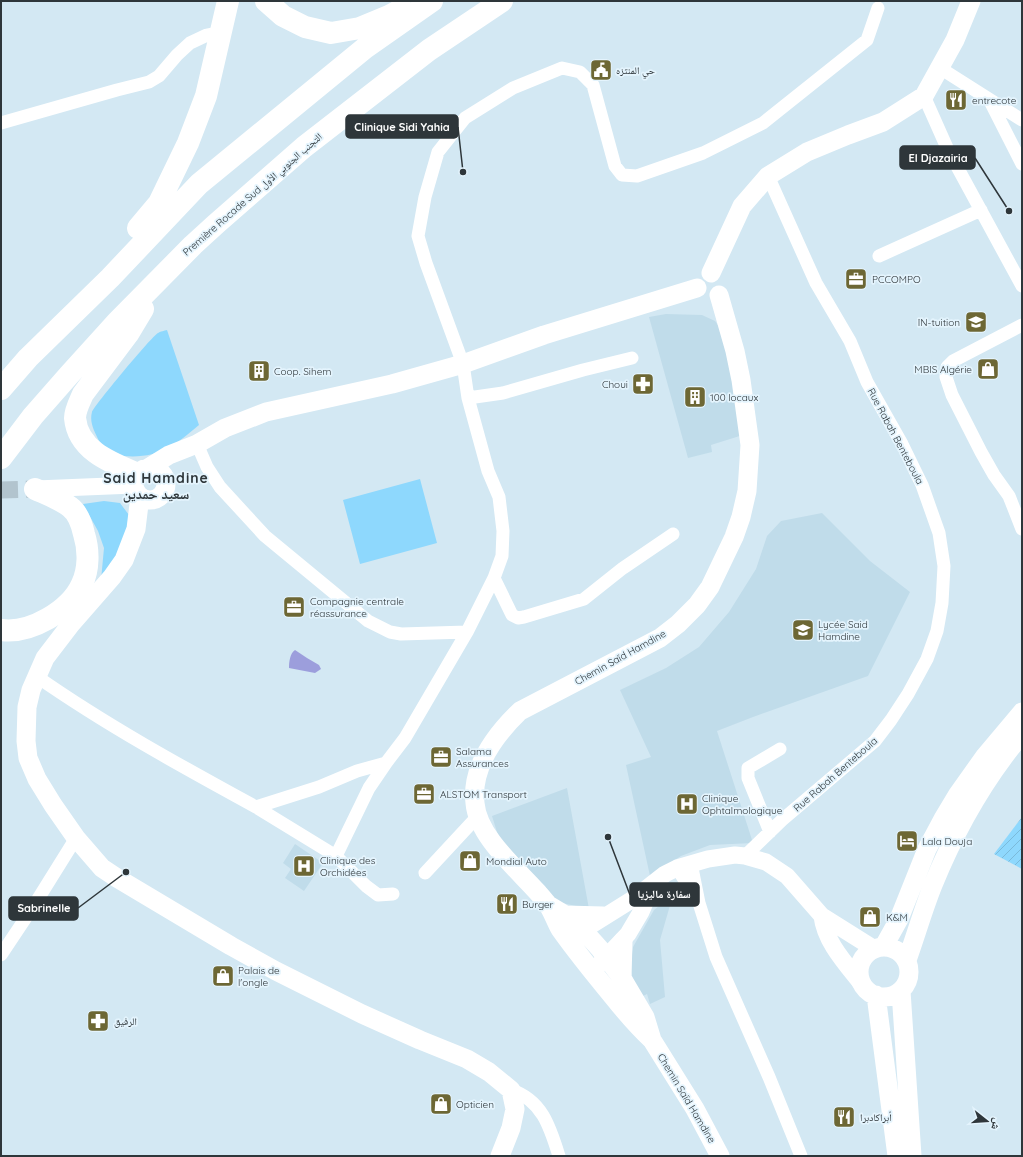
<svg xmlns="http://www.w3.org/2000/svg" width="1023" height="1157" font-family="Quicksand,'Noto Naskh Arabic',sans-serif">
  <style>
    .built { fill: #c0dcea }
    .grass { fill: #8ed8fd }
    .garden { fill: url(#garden-furrows) }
    .water { fill: #9c9edc }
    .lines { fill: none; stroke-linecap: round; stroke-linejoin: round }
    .tertiary-tunnel { stroke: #b2c4ce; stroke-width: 17; stroke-dasharray: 17 8; stroke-linecap: butt }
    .minor { stroke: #fff; stroke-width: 13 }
    .tertiary { stroke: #fff; stroke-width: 17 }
    .secondary { stroke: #fff; stroke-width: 19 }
    .motorway { stroke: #fff; stroke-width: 22 }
    .labels { text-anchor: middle; stroke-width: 3.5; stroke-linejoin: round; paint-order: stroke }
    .poi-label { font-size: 10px; fill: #2e363a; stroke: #e4f4fd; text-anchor: start }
    .street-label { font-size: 10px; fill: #2e363a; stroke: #e4f4fd }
    .district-label { font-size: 14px; font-weight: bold; letter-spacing: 1px; fill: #2e363a; stroke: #e4f4fd }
    .leader { fill: none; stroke: #2e363a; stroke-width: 1.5 }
    .callout-dot { fill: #2e363a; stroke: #e4f4fd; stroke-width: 1.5 }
    .callout { fill: #2e363a; stroke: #2e363a; stroke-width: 1.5 }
    .callout-label { font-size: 11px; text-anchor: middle; font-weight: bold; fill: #fff }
  </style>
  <defs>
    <pattern id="garden-furrows" width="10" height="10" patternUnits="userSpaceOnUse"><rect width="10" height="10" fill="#8ed8fd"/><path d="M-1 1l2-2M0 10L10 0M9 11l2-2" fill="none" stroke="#7bbada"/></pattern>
  </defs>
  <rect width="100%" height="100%" fill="#d3e8f3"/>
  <path class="built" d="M 666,314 L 702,315 L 715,321 L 722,331 L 746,434 L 711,445 L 712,452 L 688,458 L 649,317 Z
    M 822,513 L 870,561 L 910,592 L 868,676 L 753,717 L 717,731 L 753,843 L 710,845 L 681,856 L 650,876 L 626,765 L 651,757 L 620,690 L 666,668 L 699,647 L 729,612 L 756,569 L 767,536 L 781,521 Z
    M 567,788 L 589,909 L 558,902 L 551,896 L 545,886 L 501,845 L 492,816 Z
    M 295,844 L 323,863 L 304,891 L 285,878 L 291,869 L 283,863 Z
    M 673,895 L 660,940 L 665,997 L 650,1004 L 647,994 L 641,997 L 636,991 L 630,968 L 633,947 L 654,910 Z"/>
  <path class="grass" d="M 167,330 L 199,425 C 174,446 158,459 123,456 C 110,454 106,453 99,441 C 95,432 89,423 92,412 C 94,406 151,337 158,333 C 161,331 164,331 167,330 Z
    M 420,479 L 437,543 L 360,564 L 343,500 Z
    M 104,501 L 120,503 L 129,515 L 126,534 L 120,553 L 101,580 L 104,548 L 98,531 L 83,504 Z"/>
  <path class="garden" d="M 1022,817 L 1022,869 L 994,854 Z"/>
  <path class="water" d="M 295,650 L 307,658 L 319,665 L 321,669 L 315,673 L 289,668 C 289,662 290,653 295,650 Z"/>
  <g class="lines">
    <path class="tertiary-tunnel" d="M 1,490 L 35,489"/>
    <path class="minor" d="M 940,68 L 1022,120
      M 924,96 L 948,150 L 1022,286
      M 990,101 L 1022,164
      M 1,123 L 117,90 L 149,82 L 159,76 L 177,55 L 190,43 L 207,35 L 222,32
      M 879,256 L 981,210
      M 1022,325 L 953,361 L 947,367 L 946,377 L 952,395 L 981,452 L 994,475 L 1009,496 L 1022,529
      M 468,398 L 503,393 L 583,370 L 632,358
      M 197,444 L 207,467 L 220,487 L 265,536 L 368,621 L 390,632 L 401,634 L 467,632
      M 494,578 L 512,615 L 518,618 L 524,617 L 584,599 L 623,568 L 673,534
      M 36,676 C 106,725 181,766 256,807 L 319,787 L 357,771 L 386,763 L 405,738 L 467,632 L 494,578 L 502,556 L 503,531 L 499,497 L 488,471 L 468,398 L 463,364 L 426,263 L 418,236 L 425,197 L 438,152 L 465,118 L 513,88 L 562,68 L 580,72 L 593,85 L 615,166 L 622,175 L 637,176 L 703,153 L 763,123 L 867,40 L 878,8
      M 256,807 L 336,856 L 366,886 L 378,895 L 393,894
      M 770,832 L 748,778 L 748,768 L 780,749
      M 336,856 L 369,788 L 386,763
      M 745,856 L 782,820 L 875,741 L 891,720 L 908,694 L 927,659 L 937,631 L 942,603 L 944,566 L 939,533 L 922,485 L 902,444 L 867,382 L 850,341 L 816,283 L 768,176
      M 691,863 L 699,903 L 716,957 L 769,1077 L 801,1156
      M 677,868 L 697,900
      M 425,873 L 477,817
      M 1,955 L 33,907 L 76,838
      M 511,1090 C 542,1100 550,1127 559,1156"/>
    <path class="tertiary" d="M 36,489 L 134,485
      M 822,916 C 825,943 848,966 864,987
      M 593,924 L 633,899 L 665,874 L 677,868 L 708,859 L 735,855 L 745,856 L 766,862 L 787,876 L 822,916 L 873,948
      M 592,972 L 628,934 L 641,912 L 653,884"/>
    <path class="secondary" d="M 711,273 L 742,206 L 768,176 L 807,152 L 848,135 L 883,122 L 924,96 L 955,40 L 971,1
      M 148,468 L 169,455 L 197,444 L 225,428 L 266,412 L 392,384 L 463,364 L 544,335 L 697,288
      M134 484a16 16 0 1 1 32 0a16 16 0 1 1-32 0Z
      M 140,496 L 136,529 L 124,560 L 112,577 L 71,624 L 45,658 L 31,690 L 27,707 L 26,741 L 28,758 L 37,779 L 53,805 L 76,838 L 102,868 L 117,878 L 231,946 L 276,971 L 362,1014 L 420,1040 L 467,1059 L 489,1072 L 511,1090 L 515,1109 L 511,1128 L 500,1156
      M 550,906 L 565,915 L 583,930 L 600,949 L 622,978 L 645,1017 L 652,1040 L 695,1109 L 720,1156
      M 565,915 L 603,916
      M 884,946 L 899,919 L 927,849 L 943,819 L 958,794 L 985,756 L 1022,712
      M859 972a25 25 0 1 1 50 0a25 25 0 1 1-50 0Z
      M 907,960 C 916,935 923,910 933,885 C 955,831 984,779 1022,734
      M 622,978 L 623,941
      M 901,991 L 912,1156
      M 876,995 L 897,1156
      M 652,1040 C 638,1027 626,1013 614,998 C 595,975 577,953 560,929 C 555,920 552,910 546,902 C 524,874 478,840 475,803 C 471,767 495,735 520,711 L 660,638 L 678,624 L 697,605 L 710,587 L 734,537 L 741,517 L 747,491 L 750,445 L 741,380 L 735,351 L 719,295"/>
    <path class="motorway" d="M 266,1 L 283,16 L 305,27 L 331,33 L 360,28 L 389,16 L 402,9
      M 138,228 L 159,203 L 188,143 L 206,96 L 228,1
      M 1,389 L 28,358 L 110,278 L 199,184 L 365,48 L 432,1
      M 1,458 L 33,416 L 69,375 L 118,321 L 193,245 L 216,224 L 304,147 L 429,50 L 502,1
      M 138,474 C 112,463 78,451 75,418 C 75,410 80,401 83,394 L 128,334 L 143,309
      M 1,630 C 30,634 70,611 82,584 C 89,569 89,550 84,534 C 82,525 78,513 70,507 C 60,499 46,494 35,489"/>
  </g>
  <defs>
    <g id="civic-square" transform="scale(1.15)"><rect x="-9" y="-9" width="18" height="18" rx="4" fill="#6d6734" stroke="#e4f4fd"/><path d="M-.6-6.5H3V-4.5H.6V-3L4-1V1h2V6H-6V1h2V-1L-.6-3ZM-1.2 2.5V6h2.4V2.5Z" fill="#fff"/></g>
    <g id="restaurant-square" transform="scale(1.15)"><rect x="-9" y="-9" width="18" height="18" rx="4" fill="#6d6734" stroke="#e4f4fd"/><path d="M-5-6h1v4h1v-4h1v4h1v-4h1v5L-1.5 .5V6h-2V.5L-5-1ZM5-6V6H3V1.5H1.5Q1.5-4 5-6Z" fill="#fff"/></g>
    <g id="office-square" transform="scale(1.15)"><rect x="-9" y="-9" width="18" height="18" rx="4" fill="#6d6734" stroke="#e4f4fd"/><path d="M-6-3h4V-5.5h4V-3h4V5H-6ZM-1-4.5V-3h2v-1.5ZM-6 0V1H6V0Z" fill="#fff"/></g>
    <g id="school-square" transform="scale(1.15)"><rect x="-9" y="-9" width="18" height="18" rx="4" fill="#6d6734" stroke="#e4f4fd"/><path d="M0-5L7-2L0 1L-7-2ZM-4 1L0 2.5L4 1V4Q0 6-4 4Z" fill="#fff"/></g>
    <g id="shop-square" transform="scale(1.15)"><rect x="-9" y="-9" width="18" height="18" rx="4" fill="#6d6734" stroke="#e4f4fd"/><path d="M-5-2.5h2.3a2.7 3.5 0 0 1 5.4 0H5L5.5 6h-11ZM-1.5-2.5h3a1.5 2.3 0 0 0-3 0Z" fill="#fff"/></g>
    <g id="building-square" transform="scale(1.15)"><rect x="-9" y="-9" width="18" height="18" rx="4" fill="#6d6734" stroke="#e4f4fd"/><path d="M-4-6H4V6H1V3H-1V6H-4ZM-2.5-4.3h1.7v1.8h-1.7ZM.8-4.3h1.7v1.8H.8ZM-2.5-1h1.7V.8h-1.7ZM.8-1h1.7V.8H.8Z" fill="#fff"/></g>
    <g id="pharmacy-square" transform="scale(1.15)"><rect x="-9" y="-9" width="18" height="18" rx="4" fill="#6d6734" stroke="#e4f4fd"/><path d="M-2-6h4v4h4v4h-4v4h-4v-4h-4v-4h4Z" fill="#fff"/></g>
    <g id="hospital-square" transform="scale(1.15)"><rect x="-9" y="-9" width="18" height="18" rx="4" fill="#6d6734" stroke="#e4f4fd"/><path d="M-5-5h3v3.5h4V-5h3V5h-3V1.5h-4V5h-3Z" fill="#fff"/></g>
    <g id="hotel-square" transform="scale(1.15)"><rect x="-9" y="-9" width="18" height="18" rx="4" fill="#6d6734" stroke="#e4f4fd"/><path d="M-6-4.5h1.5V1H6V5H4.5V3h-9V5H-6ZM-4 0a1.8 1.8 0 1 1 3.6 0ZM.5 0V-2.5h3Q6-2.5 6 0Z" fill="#fff"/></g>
  </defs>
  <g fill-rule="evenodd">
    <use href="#civic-square" x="601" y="70"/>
    <use href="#restaurant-square" x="956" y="100"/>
    <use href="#office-square" x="856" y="279"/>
    <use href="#school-square" x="976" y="322"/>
    <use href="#shop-square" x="988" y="369"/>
    <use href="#building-square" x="259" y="371"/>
    <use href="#pharmacy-square" x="643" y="384"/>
    <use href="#building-square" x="695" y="397"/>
    <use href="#office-square" x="294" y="607"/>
    <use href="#school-square" x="803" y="630"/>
    <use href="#office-square" x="441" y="757"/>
    <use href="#office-square" x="424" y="794"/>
    <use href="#hospital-square" x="687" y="804"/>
    <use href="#hotel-square" x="907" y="841"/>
    <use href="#shop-square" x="470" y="861"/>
    <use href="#hospital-square" x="304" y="866"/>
    <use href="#restaurant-square" x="507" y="904"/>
    <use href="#shop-square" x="870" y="917"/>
    <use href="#shop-square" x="223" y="976"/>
    <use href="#pharmacy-square" x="98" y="1021"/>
    <use href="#shop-square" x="441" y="1104"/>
    <use href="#restaurant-square" x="844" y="1117"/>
  </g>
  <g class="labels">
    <g class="poi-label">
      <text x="616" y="74">حي المنتزه</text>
      <text x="972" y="104">entrecote</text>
      <text x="872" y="283">PCCOMPO</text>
      <text x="960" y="326" text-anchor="end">IN-tuition</text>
      <text x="972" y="373" text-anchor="end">MBIS Algérie</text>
      <text x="274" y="375">Coop. Sihem</text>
      <text x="628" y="388" text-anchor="end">Choui</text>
      <text x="710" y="401">100 locaux</text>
      <text x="310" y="605">Compagnie centrale<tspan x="310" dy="12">réassurance</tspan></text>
      <text x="818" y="628">Lycée Said<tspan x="818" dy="12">Hamdine</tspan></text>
      <text x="456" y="755">Salama<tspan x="456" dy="12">Assurances</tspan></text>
      <text x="440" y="798">ALSTOM Transport</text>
      <text x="702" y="802">Clinique<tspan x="702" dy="12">Ophtalmologique</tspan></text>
      <text x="922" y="845">Lala Douja</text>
      <text x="320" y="864">Clinique des<tspan x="320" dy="12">Orchidées</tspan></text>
      <text x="486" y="865">Mondial Auto</text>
      <text x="522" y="908">Burger</text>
      <text x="886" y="921">K&amp;M</text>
      <text x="238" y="974">Palais de<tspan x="238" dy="12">l'ongle</tspan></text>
      <text x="114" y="1025">الرفيق</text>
      <text x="456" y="1108">Opticien</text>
      <text x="860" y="1121">أبراكادبرا</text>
    </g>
    <g class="street-label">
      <text transform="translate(252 194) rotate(-41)" y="4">Première Rocade Sud التجنب الجنوبي الأول</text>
      <text transform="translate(896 436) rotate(62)" y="4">Rue Rabah Benteboula</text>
      <text transform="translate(620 657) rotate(-29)" y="4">Chemin Saïd Hamdine</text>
      <text transform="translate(835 774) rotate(-41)" y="4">Rue Rabah Benteboula</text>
      <text transform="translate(687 1098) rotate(59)" y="4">Chemin Saïd Hamdine</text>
    </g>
    <g class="district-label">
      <text x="156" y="483">Said Hamdine<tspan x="156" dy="16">سعيد حمدين</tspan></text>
    </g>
  </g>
  <path class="leader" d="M463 172L458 127M1009 211L975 158M608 837L630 895M126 872L78 908"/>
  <g class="callout-dot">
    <circle cx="463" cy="172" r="4"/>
    <circle cx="1009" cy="211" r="4"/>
    <circle cx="608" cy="837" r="4"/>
    <circle cx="126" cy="872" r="4"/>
  </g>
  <g class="callout">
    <rect x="346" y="115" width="112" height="23" rx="4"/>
    <rect x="900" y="146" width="75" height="23" rx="4"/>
    <rect x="630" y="883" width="69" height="23" rx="4"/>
    <rect x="9" y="897" width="69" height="23" rx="4"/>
  </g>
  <g class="callout-label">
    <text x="402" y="131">Clinique Sidi Yahia</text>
    <text x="938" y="162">El Djazairia</text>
    <text x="664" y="898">سفارة ماليزيا</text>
    <text x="44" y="912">Sabrinelle</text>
  </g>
  <rect width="1023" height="1157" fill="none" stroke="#2e363a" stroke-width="4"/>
  <g transform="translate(987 1121) rotate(107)" stroke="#e4f4fd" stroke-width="3" paint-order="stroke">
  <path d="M0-3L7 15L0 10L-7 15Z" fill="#2e363a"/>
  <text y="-6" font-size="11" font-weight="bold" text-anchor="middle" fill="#2e363a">ش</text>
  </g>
</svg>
